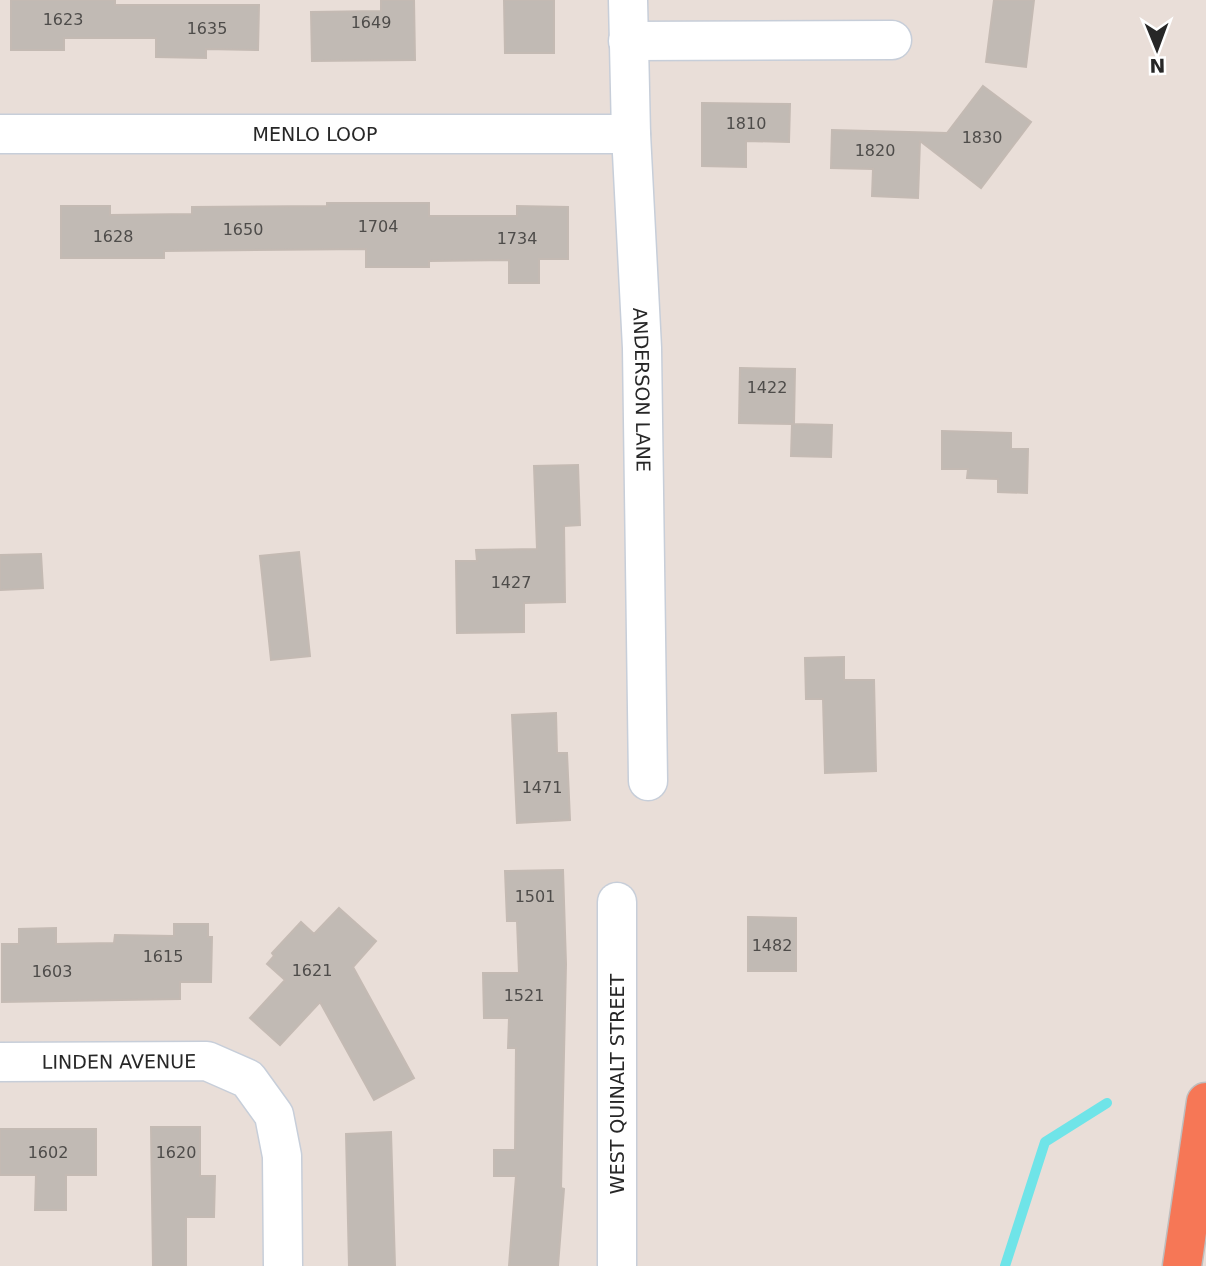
<svg xmlns="http://www.w3.org/2000/svg" width="1206" height="1266" font-family="'DejaVu Sans',sans-serif">
  <style>
    .lines { fill: none; stroke-linecap: round; stroke-linejoin: round }
    .stream { stroke: #6fe4e8; stroke-width: 10 }
    .building { fill: #c1bab4; stroke: #c4bab3; stroke-width: 2 }
    .street-casing { stroke: #c7ced9; stroke-width: 41 }
    .highway-casing { stroke: #bebebe; stroke-width: 41 }
    .street { stroke: #fff; stroke-width: 38 }
    .highway { stroke: #f67756; stroke-width: 38 }
    .labels { text-anchor: middle; stroke-width: 5; stroke-linejoin: round; paint-order: stroke }
    .number-label { font-size: 16px; fill: #4e4c4a }
    .street-label { font-size: 19px; fill: #272727; stroke: #fff }
  </style>
  <rect width="100%" height="100%" fill="#e9ded8"/>
  <g class="lines">
    <path class="stream" d="M 1005,1266 L 1045,1142 L 1107,1103"/>
  </g>
  <path class="building" d="M 11,0 L 115,0 L 115,5 L 259,5 L 258,50 L 206,49 L 206,58 L 156,57 L 156,38 L 64,38 L 64,50 L 11,50 Z
    M 381,0 L 414,0 L 415,60 L 312,61 L 311,12 L 381,11 Z
    M 504,0 L 554,0 L 554,53 L 505,53 Z
    M 994,0 L 1034,0 L 1026,67 L 986,62 Z
    M 983,86 L 1031,122 L 981,188 L 920,141 L 918,198 L 872,196 L 873,169 L 831,168 L 832,130 L 947,133 Z
    M 702,103 L 790,104 L 789,142 L 746,141 L 746,167 L 702,166 Z
    M 327,203 L 429,203 L 429,216 L 517,216 L 517,206 L 568,207 L 568,259 L 539,259 L 539,283 L 509,283 L 509,260 L 429,261 L 429,267 L 366,267 L 366,249 L 164,251 L 164,258 L 61,258 L 61,206 L 110,206 L 110,215 L 192,214 L 192,207 L 327,206 Z
    M 740,368 L 795,369 L 794,424 L 832,425 L 831,457 L 791,456 L 792,424 L 739,423 Z
    M 942,431 L 1011,433 L 1011,449 L 1028,449 L 1027,493 L 998,492 L 998,479 L 967,478 L 968,469 L 942,469 Z
    M 578,465 L 580,525 L 564,526 L 565,602 L 524,603 L 524,632 L 457,633 L 456,561 L 477,561 L 476,550 L 537,549 L 534,466 Z
    M 299,552 L 310,656 L 271,660 L 260,556 Z
    M 41,554 L 43,588 L 0,590 L 0,555 Z
    M 844,657 L 844,680 L 874,680 L 876,771 L 825,773 L 823,699 L 806,699 L 805,658 Z
    M 556,713 L 557,753 L 567,753 L 570,820 L 517,823 L 512,715 Z
    M 563,870 L 566,964 L 561,1188 L 564,1189 L 558,1266 L 509,1266 L 516,1176 L 494,1176 L 494,1150 L 515,1150 L 516,1048 L 508,1048 L 509,1018 L 484,1018 L 483,973 L 519,973 L 517,921 L 507,921 L 505,871 Z
    M 339,908 L 376,941 L 353,967 L 414,1078 L 374,1100 L 320,1002 L 280,1045 L 250,1018 L 285,980 L 267,964 L 274,956 L 272,953 L 301,922 L 314,934 Z
    M 748,917 L 796,918 L 796,971 L 748,971 Z
    M 174,924 L 208,924 L 208,937 L 212,937 L 211,982 L 180,982 L 180,999 L 2,1002 L 2,944 L 19,944 L 19,929 L 56,928 L 56,944 L 114,943 L 115,935 L 174,936 Z
    M 151,1127 L 200,1127 L 200,1176 L 215,1176 L 214,1217 L 186,1217 L 186,1266 L 153,1266 Z
    M 0,1129 L 96,1129 L 96,1175 L 66,1175 L 66,1210 L 35,1210 L 36,1175 L 0,1175 Z
    M 391,1132 L 395,1266 L 349,1266 L 346,1134 Z"/>
  <g class="lines">
    <g class="street-casing">
      <g id="street">
        <path id="s1" d="M 628,0 L 631,134 L 642,348 L 648,781"/>
        <path d="M 628,41 L 892,40"/>
        <path id="s2" d="M 0,134 L 631,134"/>
        <path id="s3" d="M 0,1062 L 207,1061 L 248,1079 L 274,1115 L 282,1156 L 283,1266"/>
        <path d="M 617,1266 L 617,902"/>
      </g>
    </g>
    <g class="highway-casing">
      <path id="highway" d="M 1182,1266 L 1206,1102"/>
    </g>
    <use href="#street" class="street"/>
    <use href="#highway" class="highway"/>
  </g>
  <g class="labels">
    <g class="number-label">
      <text x="63" y="25">1623</text>
      <text x="371" y="28">1649</text>
      <text x="207" y="34">1635</text>
      <text x="746" y="129">1810</text>
      <text x="982" y="143">1830</text>
      <text x="875" y="156">1820</text>
      <text x="378" y="232">1704</text>
      <text x="243" y="235">1650</text>
      <text x="113" y="242">1628</text>
      <text x="517" y="244">1734</text>
      <text x="767" y="393">1422</text>
      <text x="511" y="588">1427</text>
      <text x="542" y="793">1471</text>
      <text x="535" y="902">1501</text>
      <text x="772" y="951">1482</text>
      <text x="163" y="962">1615</text>
      <text x="312" y="976">1621</text>
      <text x="52" y="977">1603</text>
      <text x="524" y="1001">1521</text>
      <text x="48" y="1158">1602</text>
      <text x="176" y="1158">1620</text>
    </g>
    <g class="street-label">
      <text dy="7" stroke="none"><textPath href="#s2" startOffset="315">MENLO LOOP</textPath></text>
      <text dy="7" stroke="none"><textPath href="#s1" startOffset="390">ANDERSON LANE</textPath></text>
      <text dy="7" stroke="none"><textPath href="#s3" startOffset="119">LINDEN AVENUE</textPath></text>
      <text transform="translate(617 1084) rotate(-90)" y="7">WEST QUINALT STREET</text>
    </g>
  </g>
  <g transform="translate(1157 49) rotate(179)" stroke="#ffffff" stroke-width="5" paint-order="stroke">
  <path d="M0-5L12 26L0 18L-12 26Z" fill="#272727"/>
  <text y="-10" font-size="19" font-weight="bold" text-anchor="middle" fill="#272727">N</text>
  </g>
</svg>
